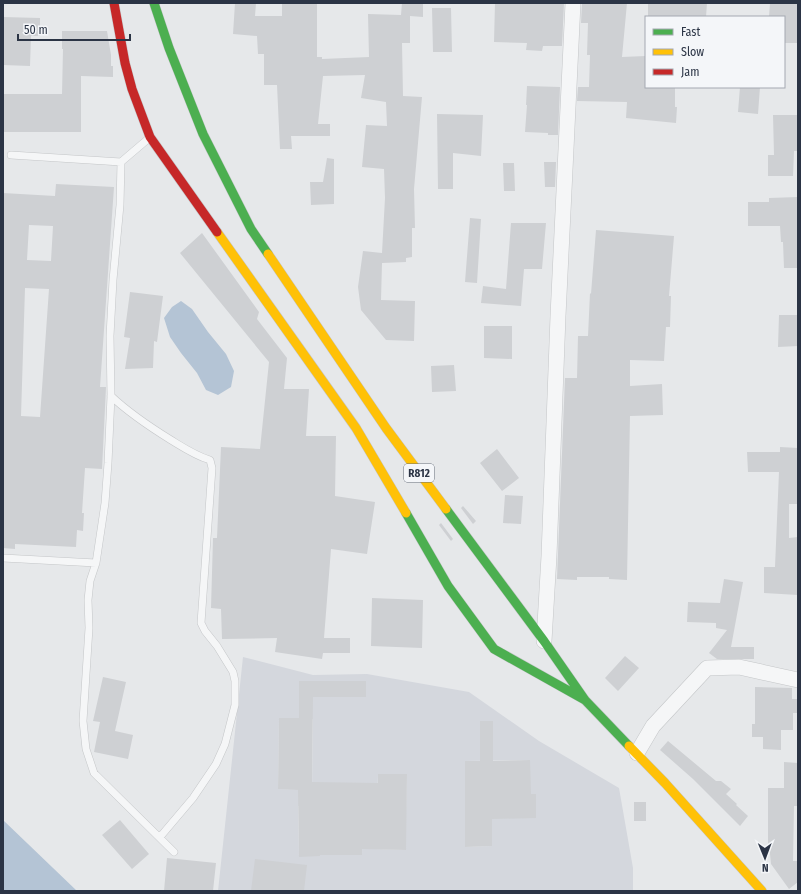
<svg xmlns="http://www.w3.org/2000/svg" width="801" height="894" font-family="'Fira Sans Condensed',sans-serif">
  <style>
    .built { fill: #d4d7dd; fill-rule: evenodd }
    .water { fill: #b4c4d5 }
    .building { fill: #ced0d3; fill-rule: evenodd }
    .lines { fill: none; stroke-linecap: round; stroke-linejoin: round }
    .lane-casing { stroke: #c4c6c8; stroke-width: 8 }
    .street-casing { stroke: #c4c6c8; stroke-width: 16 }
    .fast-casing { stroke: #c4c6c8; stroke-width: 10 }
    .slow-casing { stroke: #c4c6c8; stroke-width: 10 }
    .jam-casing { stroke: #c4c6c8; stroke-width: 10 }
    .lane { stroke: #f5f6f7; stroke-width: 7 }
    .street { stroke: #f5f6f7; stroke-width: 15 }
    .fast { stroke: #4caf50; stroke-width: 9 }
    .slow { stroke: #ffc107; stroke-width: 9 }
    .jam { stroke: #c62828; stroke-width: 9 }
    .labels { text-anchor: middle; stroke-width: 3.5; stroke-linejoin: round; paint-order: stroke }
    .shield { fill: #f4f6f9; stroke: #676e7b; stroke-width: 1 }
    .shield-label { font-size: 11px; font-weight: bold; fill: #2b3445 }
  </style>
  <rect width="100%" height="100%" fill="#e6e8ea"/>
  <path class="built" d="M 243,657 L 313,675 L 367,674 L 469,692 L 539,741 L 619,788 L 633,868 L 633,891 L 218,891 ZM 299,681 L 366,681 L 299,697 ZM 279,718 L 313,719 L 312,790 L 278,789 ZM 530,760 L 530,789 L 465,790 L 465,761 ZM 378,774 L 407,775 L 405,850 L 376,849 ZM 363,783 L 362,855 L 328,855 ZM 496,794 L 536,794 L 536,818 L 497,818 ZM 491,795 L 492,846 L 465,847 L 465,796 ZM 298,806 L 320,806 L 320,856 L 299,856 Z"/>
  <path class="water" d="M 181,301 L 192,309 L 208,332 L 226,354 L 234,371 L 231,387 L 218,395 L 206,390 L 197,373 L 181,353 L 170,337 L 164,318 L 172,307 Z
    M 3,820 L 77,891 L 3,891 Z"/>
  <path class="building" d="M 235,3 L 256,3 L 255,16 L 282,16 L 282,3 L 317,3 L 317,57 L 322,57 L 322,59 L 369,57 L 368,14 L 401,15 L 402,3 L 423,3 L 423,17 L 410,16 L 410,43 L 402,43 L 403,96 L 422,97 L 414,189 L 415,228 L 412,228 L 412,257 L 406,258 L 406,262 L 382,263 L 381,300 L 415,301 L 414,341 L 386,340 L 361,310 L 358,287 L 363,251 L 382,253 L 385,198 L 384,169 L 362,167 L 366,125 L 387,126 L 386,102 L 361,98 L 365,75 L 323,76 L 318,124 L 330,124 L 330,136 L 291,136 L 292,149 L 280,149 L 277,85 L 264,85 L 264,54 L 258,54 L 257,36 L 233,34 Z
    M 495,3 L 564,3 L 562,46 L 543,46 L 542,51 L 526,50 L 527,43 L 494,42 Z
    M 582,3 L 627,3 L 622,57 L 646,56 L 646,87 L 675,87 L 675,107 L 677,107 L 676,123 L 626,118 L 627,102 L 577,101 L 578,87 L 589,87 L 590,55 L 587,55 L 588,23 L 581,23 Z
    M 648,3 L 707,3 L 706,17 L 648,17 Z
    M 770,3 L 798,3 L 798,43 L 784,43 L 784,17 L 769,17 Z
    M 432,8 L 451,8 L 452,52 L 433,52 Z
    M 3,17 L 40,18 L 40,36 L 31,36 L 30,66 L 3,65 Z
    M 62,31 L 107,31 L 111,55 L 111,66 L 113,66 L 113,77 L 81,76 L 81,132 L 3,132 L 3,94 L 62,94 L 63,49 L 62,49 Z
    M 527,86 L 560,87 L 558,135 L 548,135 L 548,133 L 525,132 L 527,105 L 526,105 Z
    M 740,87 L 760,87 L 758,114 L 738,112 Z
    M 437,114 L 483,115 L 481,156 L 453,153 L 453,189 L 438,189 Z
    M 773,115 L 798,115 L 798,151 L 794,151 L 793,176 L 768,176 L 768,155 L 774,155 Z
    M 327,158 L 334,159 L 334,204 L 311,205 L 310,182 L 323,182 Z
    M 544,162 L 556,162 L 555,187 L 545,187 Z
    M 503,163 L 514,163 L 515,191 L 504,191 Z
    M 56,184 L 114,187 L 100,387 L 106,387 L 102,469 L 85,468 L 82,513 L 84,513 L 83,531 L 77,530 L 76,547 L 15,544 L 15,549 L 3,548 L 3,193 L 55,196 ZM 29,225 L 53,226 L 51,261 L 27,260 ZM 25,288 L 49,289 L 40,417 L 21,416 Z
    M 798,197 L 798,268 L 784,268 L 783,242 L 781,242 L 780,226 L 748,226 L 748,202 L 769,202 L 769,198 Z
    M 470,218 L 481,219 L 477,283 L 465,282 Z
    M 511,223 L 546,223 L 542,269 L 524,269 L 521,306 L 481,303 L 483,286 L 506,289 Z
    M 596,230 L 674,236 L 669,296 L 671,296 L 670,327 L 666,327 L 664,361 L 630,360 L 630,386 L 662,384 L 663,415 L 630,416 L 627,580 L 609,579 L 609,577 L 577,577 L 577,580 L 557,579 L 565,378 L 577,378 L 578,336 L 588,336 L 590,293 L 591,294 Z
    M 202,233 L 259,312 L 257,319 L 287,358 L 284,389 L 309,389 L 306,436 L 336,436 L 335,496 L 375,502 L 367,554 L 331,549 L 324,638 L 350,638 L 350,653 L 323,653 L 322,659 L 275,652 L 277,638 L 222,639 L 221,609 L 211,608 L 213,538 L 217,538 L 221,447 L 260,449 L 269,362 L 180,253 Z
    M 130,292 L 163,296 L 157,342 L 154,341 L 153,368 L 125,369 L 130,338 L 124,337 Z
    M 779,315 L 798,315 L 798,346 L 778,347 Z
    M 484,326 L 512,326 L 512,359 L 484,358 Z
    M 454,365 L 456,391 L 432,392 L 431,366 Z
    M 780,447 L 798,448 L 798,504 L 789,504 L 789,538 L 798,537 L 798,595 L 764,593 L 764,567 L 775,567 L 779,472 L 748,472 L 747,452 L 780,452 Z
    M 497,449 L 519,478 L 502,491 L 480,463 Z
    M 505,495 L 523,496 L 521,524 L 503,523 Z
    M 463,506 L 476,521 L 473,524 L 461,508 Z
    M 441,523 L 453,539 L 451,541 L 439,525 Z
    M 724,579 L 743,582 L 731,647 L 754,647 L 754,659 L 717,659 L 709,653 L 727,630 L 716,628 L 716,623 L 687,622 L 688,602 L 720,603 Z
    M 372,598 L 423,600 L 422,648 L 371,646 Z
    M 625,656 L 639,668 L 618,691 L 605,678 Z
    M 103,677 L 126,682 L 115,731 L 133,735 L 128,759 L 94,752 L 100,722 L 93,721 Z
    M 299,681 L 366,681 L 366,697 L 313,697 L 312,782 L 378,783 L 378,774 L 407,774 L 406,850 L 362,849 L 362,855 L 320,855 L 320,856 L 299,857 L 298,790 L 278,789 L 279,718 L 299,718 Z
    M 755,687 L 792,688 L 792,699 L 798,699 L 798,713 L 793,713 L 793,730 L 781,730 L 781,750 L 763,749 L 763,737 L 752,737 L 752,724 L 755,724 Z
    M 480,721 L 493,721 L 493,761 L 530,760 L 531,794 L 536,794 L 536,818 L 492,819 L 492,846 L 465,847 L 465,761 L 480,761 Z
    M 668,741 L 716,781 L 721,781 L 731,789 L 726,794 L 737,804 L 736,805 L 748,816 L 740,826 L 693,779 L 660,750 Z
    M 784,762 L 798,763 L 798,806 L 794,806 L 793,861 L 798,861 L 798,882 L 789,889 L 771,864 L 769,844 L 768,844 L 768,788 L 784,788 Z
    M 634,802 L 646,802 L 646,821 L 634,821 Z
    M 120,820 L 149,854 L 132,869 L 102,835 Z
    M 167,858 L 216,863 L 213,891 L 164,891 Z
    M 255,859 L 307,865 L 304,891 L 251,891 Z"/>
  <g class="lines">
    <g class="lane-casing">
      <path id="lane" d="M 148,139 L 121,162 L 120,205 L 113,280 L 110,336 L 111,396 L 108,463 L 105,503 L 96,563 L 90,581 L 88,600 L 89,628 L 83,721 L 86,749 L 94,773 L 174,852
        M 11,155 L 121,162
        M 111,396 C 129,413 150,427 171,440 C 184,448 196,456 210,460 L 212,468 L 201,623 L 205,631 L 217,646 L 233,672 L 235,681 L 235,705 L 225,744 L 216,764 L 193,798 L 160,837
        M 3,558 L 96,563"/>
    </g>
    <g class="street-casing">
      <path id="street" d="M 544,641 L 549,556 L 558,316 L 573,3
        M 637,753 L 653,726 L 707,668 L 739,667 L 798,680"/>
    </g>
    <g class="fast-casing">
      <path id="fast" d="M 154,3 L 169,48 L 203,134 L 251,229 L 268,254
        M 446,509 L 544,641 L 585,700 L 629,746
        M 406,513 L 448,586 L 494,649 L 585,700"/>
    </g>
    <g class="slow-casing">
      <path id="slow" d="M 217,232 L 356,428 L 406,513
        M 268,254 L 386,428 L 446,509
        M 629,746 L 665,783 L 762,891"/>
    </g>
    <g class="jam-casing">
      <path id="jam" d="M 114,3 L 125,63 L 132,89 L 150,137 L 217,232"/>
    </g>
    <use href="#lane" class="lane"/>
    <use href="#street" class="street"/>
    <use href="#fast" class="fast"/>
    <use href="#slow" class="slow"/>
    <use href="#jam" class="jam"/>
  </g>
  <g class="labels">
    <rect class="shield" x="404" y="464" width="30" height="18" rx="3"/>
    <g class="shield-label">
      <text x="419" y="477">R812</text>
    </g>
  </g>
  <rect width="801" height="894" fill="none" stroke="#2b3445" stroke-width="8"/>
  <rect x="645" y="16" width="140" height="72" fill="#f4f6f9" stroke="#a4a8b1"/>
  <rect x="653" y="29" width="20" height="6" fill="#4caf50" stroke="#a4a8b1"/>
  <text x="681" y="36" font-size="12" fill="#2b3445">Fast</text>
  <rect x="653" y="49" width="20" height="6" fill="#ffc107" stroke="#a4a8b1"/>
  <text x="681" y="56" font-size="12" fill="#2b3445">Slow</text>
  <rect x="653" y="69" width="20" height="6" fill="#c62828" stroke="#a4a8b1"/>
  <text x="681" y="76" font-size="12" fill="#2b3445">Jam</text>
  <g transform="translate(765 858) rotate(179)" stroke="#f4f6f9" stroke-width="3" paint-order="stroke">
  <path d="M0-3L7 15L0 10L-7 15Z" fill="#2b3445"/>
  <text y="-6" font-size="11" font-weight="bold" text-anchor="middle" fill="#2b3445">N</text>
  </g>
  <path d="M18 34v6h112v-6" fill="none" stroke="#2b3445" stroke-width="2"/>
  <text x="24" y="34" font-size="12" fill="#2b3445" stroke="#f4f6f9" stroke-width="3" paint-order="stroke">50 m</text>
</svg>
